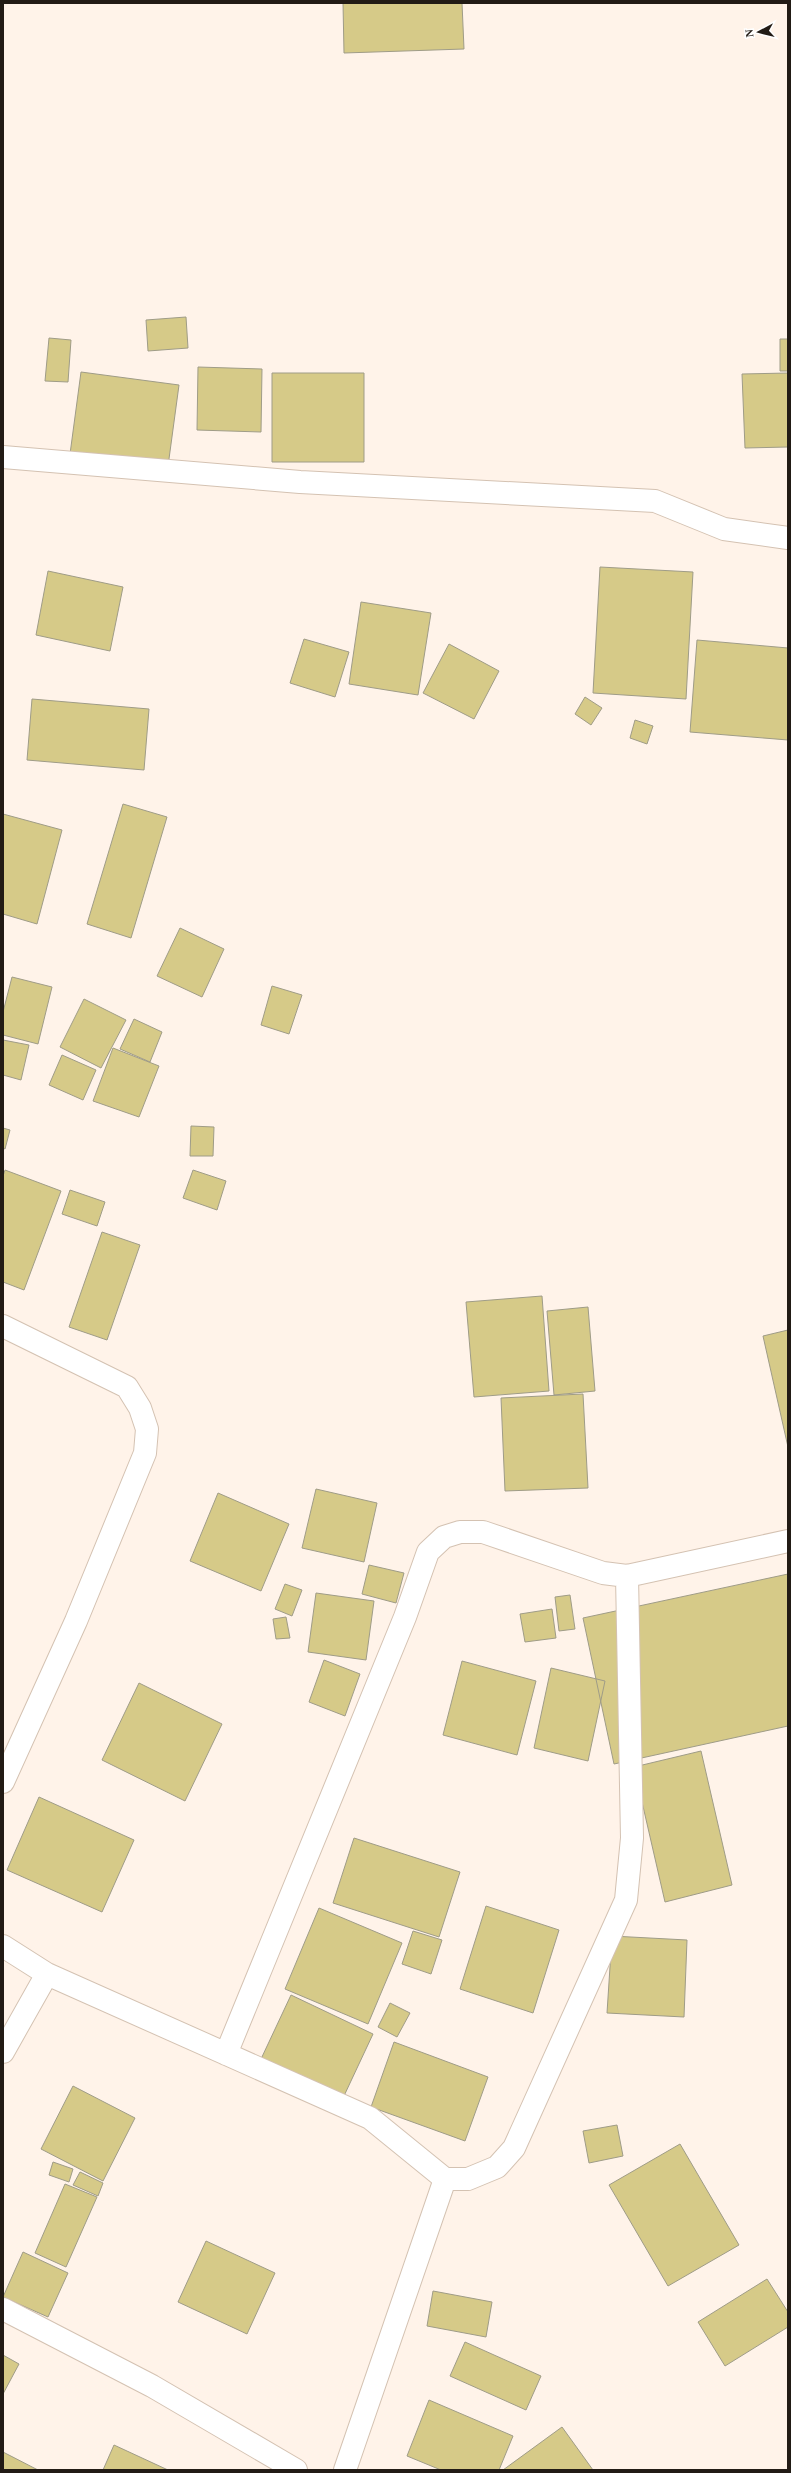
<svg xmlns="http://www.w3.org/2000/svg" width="791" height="2473" font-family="'Times New Roman',serif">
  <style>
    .building { fill: #d6ca88; stroke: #9f9c87 }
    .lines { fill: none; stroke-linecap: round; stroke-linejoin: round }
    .street-casing { stroke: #d4c2b2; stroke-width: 24 }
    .street { stroke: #fff; stroke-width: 22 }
  </style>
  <rect width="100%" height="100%" fill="#fff3e9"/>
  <path class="building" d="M 343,3 L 462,3 L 464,49 L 344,53 Z
    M 186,317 L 188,348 L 148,351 L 146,320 Z
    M 49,338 L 71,340 L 68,382 L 45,381 Z
    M 780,339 L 788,339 L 788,371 L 780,371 Z
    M 198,367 L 262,369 L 261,432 L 197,430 Z
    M 81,372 L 179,385 L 166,481 L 68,469 Z
    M 272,373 L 364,373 L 364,462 L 272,462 Z
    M 788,373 L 788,447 L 745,448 L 742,374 Z
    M 600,567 L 693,572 L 686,699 L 593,693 Z
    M 48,571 L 123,587 L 110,651 L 36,635 Z
    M 361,602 L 431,613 L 418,695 L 349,684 Z
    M 304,639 L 349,652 L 335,697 L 290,683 Z
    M 697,640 L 788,648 L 788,740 L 690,732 Z
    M 449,644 L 499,671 L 474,719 L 423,693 Z
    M 585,697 L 602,708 L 591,725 L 575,714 Z
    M 32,699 L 149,709 L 144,770 L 27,760 Z
    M 635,720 L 653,726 L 647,744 L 630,738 Z
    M 123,804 L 167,817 L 131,938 L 87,924 Z
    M 3,814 L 62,830 L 37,924 L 3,914 Z
    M 180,928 L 224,949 L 202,997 L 157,976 Z
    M 12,977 L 52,987 L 38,1044 L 3,1035 L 3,1012 Z
    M 272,986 L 302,995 L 289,1034 L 261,1025 Z
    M 84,999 L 126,1020 L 101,1068 L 60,1047 Z
    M 134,1019 L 162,1032 L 150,1062 L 120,1049 Z
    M 3,1040 L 29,1045 L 21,1080 L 3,1075 Z
    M 113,1048 L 159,1066 L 139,1117 L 93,1101 Z
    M 62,1055 L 96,1070 L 83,1100 L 49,1085 Z
    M 191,1126 L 214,1127 L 213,1156 L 190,1156 Z
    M 3,1128 L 10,1130 L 5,1149 L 3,1148 Z
    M 5,1170 L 61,1191 L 24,1290 L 3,1282 L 3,1176 Z
    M 193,1170 L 226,1181 L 217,1210 L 183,1198 Z
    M 70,1190 L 105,1202 L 97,1226 L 62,1214 Z
    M 102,1232 L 140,1245 L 107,1340 L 69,1327 Z
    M 542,1296 L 549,1391 L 474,1397 L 466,1302 Z
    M 588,1307 L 595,1391 L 554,1395 L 547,1311 Z
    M 788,1330 L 788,1447 L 763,1336 Z
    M 583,1394 L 588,1488 L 505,1491 L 501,1398 Z
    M 316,1489 L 377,1503 L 364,1562 L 302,1548 Z
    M 218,1493 L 289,1524 L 261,1591 L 190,1561 Z
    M 369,1565 L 404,1573 L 396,1603 L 362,1594 Z
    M 788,1574 L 788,1726 L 614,1764 L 583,1618 Z
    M 285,1584 L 302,1590 L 292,1616 L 275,1609 Z
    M 316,1593 L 374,1601 L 366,1660 L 308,1652 Z
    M 570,1595 L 575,1629 L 559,1631 L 555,1597 Z
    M 552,1609 L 556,1638 L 525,1642 L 520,1614 Z
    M 286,1617 L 290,1638 L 276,1639 L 273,1619 Z
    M 324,1660 L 360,1674 L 345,1716 L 309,1702 Z
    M 462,1661 L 536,1681 L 517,1755 L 443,1735 Z
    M 551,1668 L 605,1681 L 588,1761 L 534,1748 Z
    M 139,1683 L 222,1724 L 185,1801 L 102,1760 Z
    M 701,1751 L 732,1885 L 665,1902 L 634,1767 Z
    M 39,1797 L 134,1840 L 102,1912 L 7,1870 Z
    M 354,1838 L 460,1872 L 439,1937 L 333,1903 Z
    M 486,1906 L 559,1930 L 533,2013 L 460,1989 Z
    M 319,1908 L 402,1943 L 368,2024 L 285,1989 Z
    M 413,1931 L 442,1940 L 431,1974 L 402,1964 Z
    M 612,1936 L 687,1940 L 684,2017 L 607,2013 Z
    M 291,1995 L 373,2034 L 343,2098 L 261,2059 Z
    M 390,2003 L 410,2013 L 397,2037 L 378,2027 Z
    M 394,2042 L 488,2077 L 465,2141 L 371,2107 Z
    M 73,2086 L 135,2118 L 103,2181 L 41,2149 Z
    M 617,2125 L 623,2156 L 589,2163 L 583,2131 Z
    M 680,2144 L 739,2245 L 668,2286 L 609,2185 Z
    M 53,2162 L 73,2169 L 69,2182 L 49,2175 Z
    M 80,2172 L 103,2183 L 98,2196 L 73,2185 Z
    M 65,2184 L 97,2197 L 66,2267 L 35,2253 Z
    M 206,2241 L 275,2273 L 247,2334 L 178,2302 Z
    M 23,2252 L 68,2273 L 48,2317 L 3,2297 Z
    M 767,2279 L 788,2312 L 788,2327 L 725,2366 L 698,2322 Z
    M 433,2291 L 492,2302 L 486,2337 L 427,2326 Z
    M 465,2342 L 541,2376 L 526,2410 L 450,2376 Z
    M 3,2355 L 19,2364 L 3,2394 Z
    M 429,2400 L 513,2436 L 499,2470 L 441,2470 L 407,2456 Z
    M 562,2427 L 593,2470 L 503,2470 Z
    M 114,2445 L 168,2470 L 103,2470 Z
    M 3,2452 L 38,2470 L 3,2470 Z"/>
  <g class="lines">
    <g class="street-casing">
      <path id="street" d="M 3,457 L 300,482 L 655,501 L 724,529 L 788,538
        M 3,1326 L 127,1387 L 140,1408 L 147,1429 L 145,1453 L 76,1621 L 3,1782
        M 3,1946 L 47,1974 L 370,2118 L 445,2179 L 468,2179 L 497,2167 L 514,2148 L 626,1900 L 632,1838 L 627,1576
        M 3,2052 L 47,1974
        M 226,2054 L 405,1617 L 428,1552 L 444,1537 L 460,1532 L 483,1532 L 603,1573 L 627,1576 L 788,1541
        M 3,2309 L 152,2386 L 296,2470
        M 345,2470 L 445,2179"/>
    </g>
    <use href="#street" class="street"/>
  </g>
  <rect width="791" height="2473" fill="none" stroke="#221b15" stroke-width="8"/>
  <g transform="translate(759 32) rotate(263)" stroke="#ffffff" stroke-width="3" paint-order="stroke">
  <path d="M0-3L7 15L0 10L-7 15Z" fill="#221b15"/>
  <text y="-6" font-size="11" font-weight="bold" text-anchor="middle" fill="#221b15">N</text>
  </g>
</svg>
